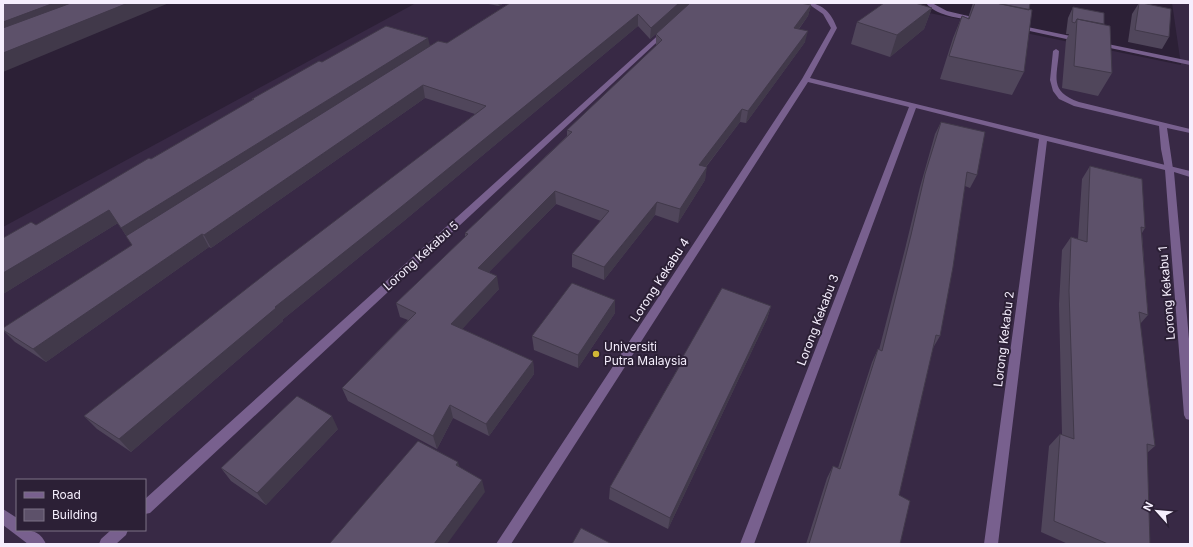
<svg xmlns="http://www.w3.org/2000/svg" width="1193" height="547" font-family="Inter,sans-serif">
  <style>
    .built { fill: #382945; fill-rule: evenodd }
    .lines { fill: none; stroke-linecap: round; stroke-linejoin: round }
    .service { fill: #78608e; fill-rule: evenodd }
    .minor { fill: #78608e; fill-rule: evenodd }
    .tertiary { fill: #78608e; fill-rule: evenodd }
    .wall { fill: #50465b }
    .shaded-wall { fill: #41394a }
    .building { fill: #5d516a; stroke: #41394a }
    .poi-dot { fill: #d1b736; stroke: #2c2036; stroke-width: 1.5 }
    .labels { text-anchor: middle; stroke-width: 4; stroke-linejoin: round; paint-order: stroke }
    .street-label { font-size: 12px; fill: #f5eefd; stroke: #2c2036 }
    .poi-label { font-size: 12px; fill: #f5eefd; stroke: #2c2036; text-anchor: start }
  </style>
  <rect width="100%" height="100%" fill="#2c2036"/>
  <path class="built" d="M 416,3 L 881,3 L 1181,65 L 1172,3 L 1190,3 L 1190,544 L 3,544 L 3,227 ZM 17,480 L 145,480 L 145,530 L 17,530 Z"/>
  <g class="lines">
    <path class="service" d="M 1056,49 L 1059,51 C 1057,78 1049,91 1079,102 L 1190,129 L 1190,133 L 1167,128 L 1173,169 L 1172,171 L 1166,171 L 1165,169 L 1161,149 L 1159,126 L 1074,106 L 1059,99 L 1053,91 L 1050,80 L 1053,51 Z"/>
    <path class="minor" d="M 807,3 C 823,3 832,14 837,28 L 810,78 L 1190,171 L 1190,177 L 1174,172 L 1190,350 L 1190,420 L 1186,419 L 1184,415 L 1165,170 L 1047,141 L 998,544 L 984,544 L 1039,139 L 916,108 L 754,544 L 740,544 L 909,107 L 808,82 L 511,544 L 496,544 L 802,79 L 831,28 L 823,14 Z
      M 664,30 L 669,31 L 150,513 L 145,514 L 145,499 Z
      M 3,509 L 17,518 L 17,530 C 30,530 40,530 46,544 L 28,544 L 3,525 Z
      M 111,530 L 128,530 L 126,535 L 116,544 L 99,544 L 101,539 Z"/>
    <path class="tertiary" d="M 926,3 L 932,3 L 947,11 L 985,20 L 982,22 C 965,18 938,18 926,3 Z
      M 1018,25 L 1080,38 L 1083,40 L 1080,42 L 1016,28 L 1016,26 Z
      M 1098,42 L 1190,61 L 1190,65 L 1096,45 L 1096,43 Z"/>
  </g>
  <path class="wall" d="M 483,3 L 504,3 L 499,6 Z
    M 508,3 L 800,3 L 811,5 L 808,16 L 799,29 L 805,42 L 746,123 L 740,122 L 706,167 L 705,180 L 678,223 L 655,215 L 604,280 L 572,267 L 572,254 L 601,221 L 556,204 L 489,272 L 499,289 L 462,329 L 533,361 L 534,374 L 489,436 L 453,418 L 437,449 L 348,401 L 342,388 L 408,320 L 400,317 L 396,303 L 465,237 L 465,233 L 567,136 L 567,130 L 656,46 L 656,34 L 650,39 L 638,26 L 405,220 L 282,320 L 283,321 L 131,452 L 97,429 L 84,416 L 475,114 L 425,98 L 211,248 L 209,247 L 46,362 L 15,342 L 3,330 L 3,328 L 132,245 L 118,223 L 3,294 L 36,225 L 253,100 L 252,99 L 322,62 L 447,43 L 508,4 Z
    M 973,3 L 1030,3 L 1024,72 L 1012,95 L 940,79 L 953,38 L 962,16 L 968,18 Z
    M 1139,3 L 1169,37 L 1162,49 L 1128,42 L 1132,14 Z
    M 1073,7 L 1104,24 L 1112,73 L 1098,96 L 1062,88 L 1066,40 L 1069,34 L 1066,34 L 1068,18 Z
    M 932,8 L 924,29 L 890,57 L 851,44 L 857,22 Z
    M 941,122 L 977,175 L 970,188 L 965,186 L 940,336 L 933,348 L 899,495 L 900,544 L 806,544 L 827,478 L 833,466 L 838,468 L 872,362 L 878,349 L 879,350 L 905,249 L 920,187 L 935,134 Z
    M 1090,166 L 1145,228 L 1142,233 L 1148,315 L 1140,324 L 1155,446 L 1147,453 L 1150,544 L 1068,544 L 1041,532 L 1049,446 L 1060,434 L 1062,434 L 1059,304 L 1062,250 L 1071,237 L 1078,239 L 1082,179 Z
    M 771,306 L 767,319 L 668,529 L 609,499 L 610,487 L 681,363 L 681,360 Z
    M 615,313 L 578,368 L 534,350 L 532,336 Z
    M 338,429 L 266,505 L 231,481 L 221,468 Z"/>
  <path class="shaded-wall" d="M 54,3 L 99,3 L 3,39 L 3,22 Z
    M 128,3 L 169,3 L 3,72 L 3,53 Z
    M 498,3 L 504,3 L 499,6 Z
    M 679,3 L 691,3 L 650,39 L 651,28 Z
    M 811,5 L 808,16 L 791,39 L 794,28 Z
    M 932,8 L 924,29 L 890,57 L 897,35 Z
    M 638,14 L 638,26 L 405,220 L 282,320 L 283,321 L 131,452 L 119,439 L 275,307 Z
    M 808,31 L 805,42 L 746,123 L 748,111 Z
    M 428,38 L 431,50 L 130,241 L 121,228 Z
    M 423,85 L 425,98 L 211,248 L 204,235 Z
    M 742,109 L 740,122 L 697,178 L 699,165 Z
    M 707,167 L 705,180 L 678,223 L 680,209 Z
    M 555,191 L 556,204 L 480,281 L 478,268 Z
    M 657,202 L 655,215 L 604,280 L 604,267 Z
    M 109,210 L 118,223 L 3,294 L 3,273 Z
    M 202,234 L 209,247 L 46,362 L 33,349 Z
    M 497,276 L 499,289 L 455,337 L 451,324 Z
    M 615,300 L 615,313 L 578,368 L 578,355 Z
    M 771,306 L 767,319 L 668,529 L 670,518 Z
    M 533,361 L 534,374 L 489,436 L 486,424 Z
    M 450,405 L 453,418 L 437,449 L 433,436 Z
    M 332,416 L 338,429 L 266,505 L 257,493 Z
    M 458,462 L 462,474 L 456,465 Z
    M 482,480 L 485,492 L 447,544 L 434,544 Z"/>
  <path class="building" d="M 3,3 L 54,3 L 3,22 Z
    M 71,3 L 128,3 L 3,53 L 3,28 Z
    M 510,3 L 679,3 L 651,28 L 638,14 L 401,207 L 275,307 L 276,308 L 119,439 L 84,416 L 273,268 L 486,106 L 423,85 L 204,235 L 202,234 L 33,349 L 3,330 L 3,328 L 132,245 L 126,236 L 438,41 L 447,43 Z
    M 690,3 L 800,3 L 811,5 L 794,28 L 808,31 L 748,111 L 742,109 L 699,165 L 707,167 L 680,209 L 657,202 L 604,267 L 572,254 L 609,211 L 555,191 L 478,268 L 497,276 L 451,324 L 533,361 L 486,424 L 450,405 L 433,436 L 342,388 L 416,313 L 396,303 L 468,234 L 465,233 L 572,132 L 567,130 L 662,40 L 656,34 Z
    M 884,3 L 915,3 L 932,8 L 897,35 L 857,22 Z
    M 975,3 L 996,3 L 1032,10 L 1024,72 L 949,56 L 962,16 L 969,19 Z
    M 996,3 L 1030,3 L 1029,10 Z
    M 1139,3 L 1142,3 L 1171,9 L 1169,37 L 1135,30 Z
    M 1073,7 L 1104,13 L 1104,24 L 1077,19 L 1075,23 L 1072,22 Z
    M 1077,19 L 1110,26 L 1112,73 L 1074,66 Z
    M 386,26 L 428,38 L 121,228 L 109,210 L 3,273 L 3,238 L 31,222 L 36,225 L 149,158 L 151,159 L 254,99 L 252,99 L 319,61 L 322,62 Z
    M 941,122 L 985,132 L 977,175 L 967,172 L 953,267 L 940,336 L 936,335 L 899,495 L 910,501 L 900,544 L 809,544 L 833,466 L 840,469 L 878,349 L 882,351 L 911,235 L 925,174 Z
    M 1090,166 L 1142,179 L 1145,228 L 1141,227 L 1148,315 L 1139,312 L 1155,446 L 1147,444 L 1150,544 L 1108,544 L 1054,521 L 1060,434 L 1074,439 L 1069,291 L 1071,237 L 1087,242 Z
    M 572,283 L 615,300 L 578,355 L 532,336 Z
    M 722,288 L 771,306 L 670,518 L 610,487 L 683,360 L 681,360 Z
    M 297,396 L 332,416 L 257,493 L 221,468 Z
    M 418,441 L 458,462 L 456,465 L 482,480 L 434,544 L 332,544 L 330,543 Z
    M 581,528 L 612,544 L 572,544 Z"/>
  <circle class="poi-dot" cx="596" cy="354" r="4"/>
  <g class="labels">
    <g class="street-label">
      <text transform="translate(421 256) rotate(-42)" y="4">Lorong Kekabu 5</text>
      <text transform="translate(660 280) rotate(-57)" y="4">Lorong Kekabu 4</text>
      <text transform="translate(1167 293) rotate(-95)" y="4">Lorong Kekabu 1</text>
      <text transform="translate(818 320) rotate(-69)" y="4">Lorong Kekabu 3</text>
      <text transform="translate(1004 339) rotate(-83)" y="4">Lorong Kekabu 2</text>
    </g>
    <g class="poi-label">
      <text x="604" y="351">Universiti<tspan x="604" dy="14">Putra Malaysia</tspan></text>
    </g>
  </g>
  <rect width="1193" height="547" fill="none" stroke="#f5eefd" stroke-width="8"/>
  <rect x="16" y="479" width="130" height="52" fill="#2c2036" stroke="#7c7286"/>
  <rect x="24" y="492" width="20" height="6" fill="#78608e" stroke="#7c7286"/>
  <text x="52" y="499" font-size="12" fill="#f5eefd">Road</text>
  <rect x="24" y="509" width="20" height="12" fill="#5d516a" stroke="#7c7286"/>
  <text x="52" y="519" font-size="12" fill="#f5eefd">Building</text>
  <g transform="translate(1157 511) rotate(297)" stroke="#2c2036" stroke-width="3" paint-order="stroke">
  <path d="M0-3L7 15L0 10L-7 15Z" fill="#f5eefd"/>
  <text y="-6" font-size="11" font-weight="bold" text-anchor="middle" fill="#f5eefd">N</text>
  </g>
</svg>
